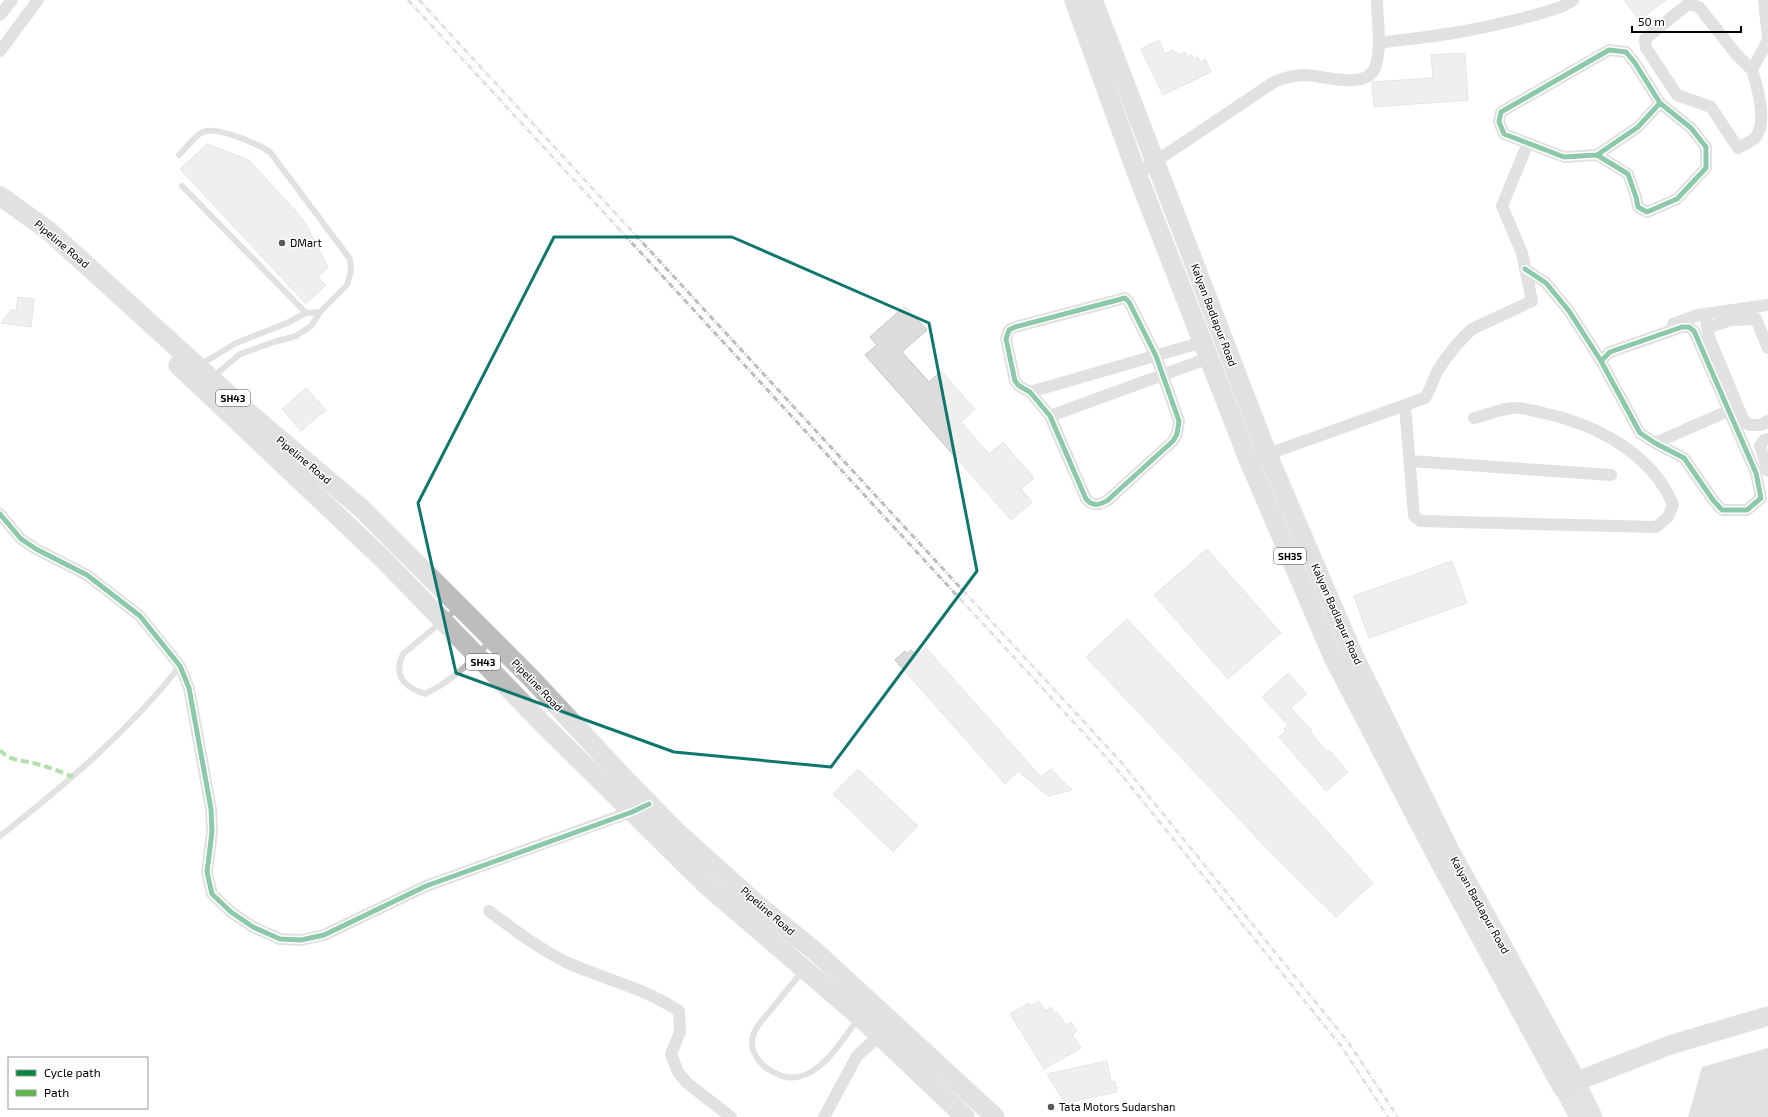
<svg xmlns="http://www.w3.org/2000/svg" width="1768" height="1117" font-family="'Exo 2',sans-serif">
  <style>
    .water { fill: #bababa }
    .building { fill: #dcdcdc; stroke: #c4c4c4 }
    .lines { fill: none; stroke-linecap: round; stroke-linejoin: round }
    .primary-casing { stroke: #dbdbdb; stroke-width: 20 }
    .service { stroke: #bdbdbd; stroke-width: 6 }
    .minor { stroke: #bdbdbd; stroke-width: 12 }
    .secondary { stroke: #bfbfbf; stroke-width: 17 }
    .primary { stroke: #bdbdbd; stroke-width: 19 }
    .rail { stroke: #bdbdbd; stroke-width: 3; stroke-dasharray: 6 2 1 2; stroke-linecap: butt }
    .quiet { stroke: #58b947; stroke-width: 4; stroke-dasharray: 8 4; stroke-linecap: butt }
    .cycleway-casing { stroke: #fff; stroke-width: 8 }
    .cycleway { stroke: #00873e; stroke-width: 5 }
    .marked { fill: none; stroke: #0f766e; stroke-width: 3; stroke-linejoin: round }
    .poi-dot { fill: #595959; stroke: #fff; stroke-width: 1.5 }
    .labels { text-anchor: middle; stroke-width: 3; stroke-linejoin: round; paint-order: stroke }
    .shield { fill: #fff; stroke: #4c4c4c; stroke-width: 1 }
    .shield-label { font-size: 10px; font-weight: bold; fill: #000 }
    .poi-label { font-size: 11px; fill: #000; stroke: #fff; text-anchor: start }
    .street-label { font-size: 11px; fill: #000; stroke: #fff }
  </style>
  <rect width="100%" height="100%" fill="#fff"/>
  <path class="water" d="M 1768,1048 L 1768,1117 L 1688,1117 L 1702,1067 Z"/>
  <path class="building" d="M 1624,0 L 1666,0 L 1639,20 Z
    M 1159,40 L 1165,54 L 1173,50 L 1174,53 L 1177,52 L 1179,55 L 1185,52 L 1187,57 L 1192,55 L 1194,59 L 1198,57 L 1200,62 L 1205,59 L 1211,72 L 1163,95 L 1141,49 Z
    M 1465,53 L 1468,100 L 1374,107 L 1372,82 L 1433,78 L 1431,55 Z
    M 207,144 L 249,160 L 303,219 L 328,267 L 318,277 L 326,285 L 306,304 L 180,169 Z
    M 18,297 L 34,299 L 31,327 L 1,323 L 11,310 L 16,311 Z
    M 905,306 L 927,330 L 902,352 L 929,382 L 941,371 L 975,409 L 961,422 L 989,454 L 1003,442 L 1034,478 L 1021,489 L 1032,502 L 1011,520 L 865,355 L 877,345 L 870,337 Z
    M 306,388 L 326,410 L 301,431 L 282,409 Z
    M 1207,549 L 1281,633 L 1228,679 L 1154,595 Z
    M 1452,561 L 1467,603 L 1369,638 L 1354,596 Z
    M 1127,619 L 1317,820 L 1373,883 L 1336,917 L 1276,858 L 1086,657 Z
    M 926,648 L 1041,777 L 1051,769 L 1072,790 L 1048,796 L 1018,771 L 1005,784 L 895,660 L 905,651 L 907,654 L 911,650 L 917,656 Z
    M 1288,673 L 1307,694 L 1291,708 L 1312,731 L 1310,732 L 1327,752 L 1329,750 L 1348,772 L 1326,791 L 1279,737 L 1286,731 L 1284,729 L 1288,725 L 1262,697 Z
    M 858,769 L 918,826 L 893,852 L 833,794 Z
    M 1039,1001 L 1045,1011 L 1051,1007 L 1055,1014 L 1057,1012 L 1066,1025 L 1071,1022 L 1077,1031 L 1072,1034 L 1081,1048 L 1044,1069 L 1010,1014 L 1029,1003 L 1031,1006 Z
    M 1107,1061 L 1111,1082 L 1115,1081 L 1117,1092 L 1065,1103 L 1047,1074 Z"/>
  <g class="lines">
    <g class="primary-casing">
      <path id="primary" d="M 1074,0 L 1137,174 L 1249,461 L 1333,657 L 1435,853 L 1562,1087 L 1670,1045 L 1768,1016
        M 1093,0 L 1267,453 L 1353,654 L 1449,849 L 1576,1080
        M 0,196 L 49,231 L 250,414 L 362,509 L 532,679 L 627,781 L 677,832 L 758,905 L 816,952 L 995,1117
        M 178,365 L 382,558 L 544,725 L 705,884 L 860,1017 L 965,1117"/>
    </g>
    <path class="service" d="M 179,155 C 186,148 193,138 201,133 C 213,124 258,144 270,152 L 350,259 L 351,271 L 347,285 L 320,312
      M 182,186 L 306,313
      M 200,365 L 236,343 L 287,323 L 306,313 L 320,312 L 311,326 L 296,336 L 274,342 L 240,354 L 213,377
      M 458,608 L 403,654 C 393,676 404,687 425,694 C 450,682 473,661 491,640
      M 0,836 C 65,785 129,731 180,666
      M 803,971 C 792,984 781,997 770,1011 C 764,1018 757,1025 754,1033 C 749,1045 753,1054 761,1063 C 766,1069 774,1073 782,1076 C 817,1086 840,1042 859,1018"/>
    <path class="minor" d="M 1764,0 L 1768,38
      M 0,15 L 12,0
      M 1379,43 C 1406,39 1432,37 1459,32 C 1477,29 1564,11 1573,0
      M 0,51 L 38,0
      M 1752,70 L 1736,54 L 1699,7 L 1688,4 L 1645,39 L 1646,48 L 1677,95 L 1711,107 L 1738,148 C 1744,145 1750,142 1755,138 C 1768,123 1758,89 1752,70 L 1768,40
      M 1597,155 L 1628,174 L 1636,197 L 1638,207 L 1647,212 L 1677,199 L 1706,168 L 1706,147 L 1691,128 L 1660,103 L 1635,63 L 1626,52 L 1609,50 L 1501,112 L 1499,122 L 1504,134 L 1564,157 L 1597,155 L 1638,127 L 1660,103
      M 1137,174 L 1274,82 C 1284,78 1293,75 1304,75 C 1323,75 1369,92 1376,65 C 1382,43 1377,22 1377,0
      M 1525,269 L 1546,283 L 1569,311 L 1601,361 L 1640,433 L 1655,443 L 1684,458 L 1713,500 L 1722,510 L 1747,510 L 1761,498 L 1756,473 L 1694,331 L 1689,327 L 1682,327 L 1610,352 L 1601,361
      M 1125,298 L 1129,302 L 1156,356 L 1179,421 L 1177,434 L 1173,441 L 1108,500 C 1100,505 1093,507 1086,499 L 1050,416 L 1030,392 L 1019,386 L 1015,381 L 1006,339 L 1009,330 L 1015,327 Z
      M 1705,315 L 1709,337 L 1743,419 L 1749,425 L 1761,425 L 1768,421
      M 1673,324 L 1698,315 L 1768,305
      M 1707,328 L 1731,320 L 1756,319 L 1768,348
      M 1030,392 L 1203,342
      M 1405,406 L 1414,516 L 1420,521 L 1656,527 L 1668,517 L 1673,505 C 1652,453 1595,424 1543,413 C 1534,411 1522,407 1513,408 C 1500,409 1487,415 1474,418
      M 1050,416 L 1209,358
      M 1768,439 L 1764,440 L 1760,446 L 1768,471
      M 1655,443 L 1728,411
      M 1249,461 L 1425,398 C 1431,389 1433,379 1438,370 C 1447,356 1460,340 1472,329 L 1532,301 L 1522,253 L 1502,206 L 1528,143
      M 1410,461 L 1611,475
      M 0,514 L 21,539 L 36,549 L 87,575 L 140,616 L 180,666 L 189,688 L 211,809 L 212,832 L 207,872 L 212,894 L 231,912 L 253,927 L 280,939 L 301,940 L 324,935 L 426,886 L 636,810
      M 489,911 C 513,929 538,948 566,962 C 605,980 641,986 679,1011 L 680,1032 L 671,1054 L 678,1072 L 687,1083 L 731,1117
      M 824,1117 L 857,1056 L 870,1044 L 886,1034"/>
    <path class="secondary" d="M 1576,1080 L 1594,1117
      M 1562,1087 L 1578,1117"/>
    <use href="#primary" class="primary"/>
    <path class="rail" d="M 408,0 L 1115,767 L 1341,1046 L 1388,1117
      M 419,0 L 1121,762 L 1348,1042 L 1398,1117"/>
    <path class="quiet" d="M 0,750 C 10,762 23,760 37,764 C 49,767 61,772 73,777"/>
    <g class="cycleway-casing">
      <path id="cycleway" d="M 1597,155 L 1628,174 L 1636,197 L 1638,207 L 1647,212 L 1677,199 L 1706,168 L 1706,147 L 1691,128 L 1660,103 L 1635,63 L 1626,52 L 1609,50 L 1501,112 L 1499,122 L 1504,134 L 1564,157 L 1597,155 L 1638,127 L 1660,103
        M 1525,269 L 1546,283 L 1569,311 L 1601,361 L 1640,433 L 1655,443 L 1684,458 L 1713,500 L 1722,510 L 1747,510 L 1761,498 L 1756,473 L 1694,331 L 1689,327 L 1682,327 L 1610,352 L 1601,361
        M 1125,298 L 1129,302 L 1156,356 L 1179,421 L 1177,434 L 1173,441 L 1108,500 C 1100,505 1093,507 1086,499 L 1050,416 L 1030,392 L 1019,386 L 1015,381 L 1006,339 L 1009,330 L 1015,327 Z
        M 0,514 L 21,539 L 36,549 L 87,575 L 140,616 L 180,666 L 189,688 L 211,809 L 212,832 L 207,872 L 212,894 L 231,912 L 253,927 L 280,939 L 301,940 L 324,935 L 426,886 L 632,812 L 649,804"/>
    </g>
    <use href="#cycleway" class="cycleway"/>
  </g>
  <path d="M0 0H1768V1117H0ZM 554,237 L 732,237 L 929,323 L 977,571 L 831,767 L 674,752 L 456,673 L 418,503 Z" fill="#fff" fill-opacity=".55" fill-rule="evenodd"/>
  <path class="marked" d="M 554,237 L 732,237 L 929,323 L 977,571 L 831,767 L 674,752 L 456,673 L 418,503 Z"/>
  <g class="poi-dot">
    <circle cx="282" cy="243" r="4"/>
    <circle cx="1051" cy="1107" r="4"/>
  </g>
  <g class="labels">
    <g class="shield">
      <rect x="216" y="390" width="34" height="16" rx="3"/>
      <rect x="1274" y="548" width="32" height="16" rx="3"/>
      <rect x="466" y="654" width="34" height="16" rx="3"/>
    </g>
    <g class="shield-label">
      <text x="233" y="402">SH43</text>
      <text x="1290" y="560">SH35</text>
      <text x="483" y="666">SH43</text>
    </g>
    <g class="poi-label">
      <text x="290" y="247">DMart</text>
      <text x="1059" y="1111">Tata Motors Sudarshan</text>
    </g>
    <g class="street-label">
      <text transform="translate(62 244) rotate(40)" y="4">Pipeline Road</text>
      <text transform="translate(1214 315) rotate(69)" y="4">Kalyan Badlapur Road</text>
      <text transform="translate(304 460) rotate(40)" y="4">Pipeline Road</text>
      <text transform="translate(1337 614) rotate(66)" y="4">Kalyan Badlapur Road</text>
      <text transform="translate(537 685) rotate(46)" y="4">Pipeline Road</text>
      <text transform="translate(1480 905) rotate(61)" y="4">Kalyan Badlapur Road</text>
      <text transform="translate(768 911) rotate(41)" y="4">Pipeline Road</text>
    </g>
  </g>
  <rect x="8" y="1057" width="140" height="52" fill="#ffffff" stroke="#999999"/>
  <rect x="16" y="1070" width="20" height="6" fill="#00873e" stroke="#999999"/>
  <text x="44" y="1077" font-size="12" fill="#000000">Cycle path</text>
  <rect x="16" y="1090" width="20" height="6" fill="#58b947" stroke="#999999"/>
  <text x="44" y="1097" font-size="12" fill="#000000">Path</text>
  <path d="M1632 26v6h109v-6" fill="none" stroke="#000000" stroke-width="2"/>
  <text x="1638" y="26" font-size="12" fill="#000000" stroke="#ffffff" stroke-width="3" paint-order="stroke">50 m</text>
</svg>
